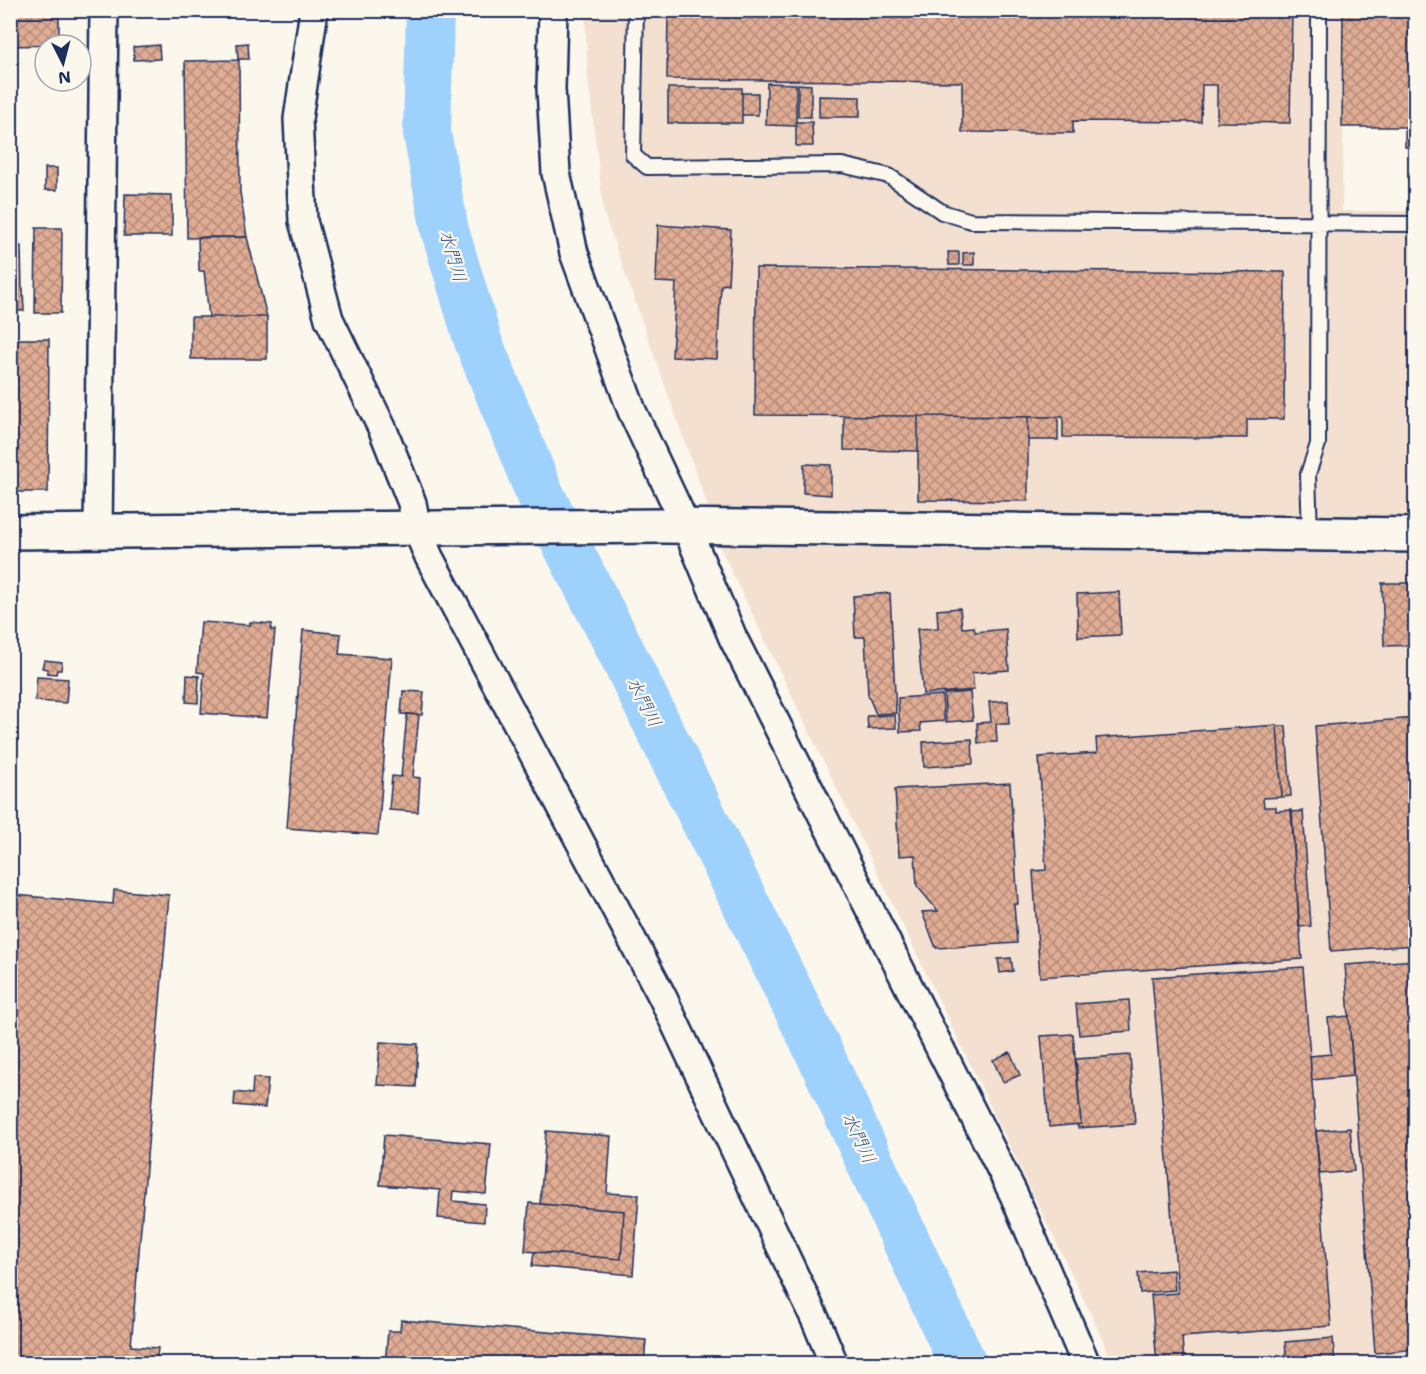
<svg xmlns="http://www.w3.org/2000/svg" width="1426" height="1374" font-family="'Shantell Sans','Klee One',sans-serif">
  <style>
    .built { fill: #f3e0d1 }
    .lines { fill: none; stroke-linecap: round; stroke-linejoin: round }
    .river { stroke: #9ed1fc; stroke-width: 48 }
    .building { fill: url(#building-cross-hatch); stroke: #1b2f5e; stroke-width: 1.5 }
    .service-casing { stroke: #1b2f5e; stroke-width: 18 }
    .minor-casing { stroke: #1b2f5e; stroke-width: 32 }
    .tertiary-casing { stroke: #1b2f5e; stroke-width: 38 }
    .service { stroke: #fbf7ec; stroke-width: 14 }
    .minor { stroke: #fbf7ec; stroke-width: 27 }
    .tertiary { stroke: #fbf7ec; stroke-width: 33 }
    .labels { text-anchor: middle; stroke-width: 4.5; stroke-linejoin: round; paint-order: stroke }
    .water-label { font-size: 18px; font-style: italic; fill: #3c5886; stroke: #fbf7ec }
  </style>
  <defs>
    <pattern id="building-cross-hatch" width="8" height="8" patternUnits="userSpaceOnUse" patternTransform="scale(1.5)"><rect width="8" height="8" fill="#e0ac93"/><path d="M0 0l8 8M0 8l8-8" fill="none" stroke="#b58c7b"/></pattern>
  </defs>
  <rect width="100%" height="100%" fill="#fbf7ec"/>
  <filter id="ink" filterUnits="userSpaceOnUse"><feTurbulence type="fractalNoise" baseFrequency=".0167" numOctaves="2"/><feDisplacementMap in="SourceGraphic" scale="12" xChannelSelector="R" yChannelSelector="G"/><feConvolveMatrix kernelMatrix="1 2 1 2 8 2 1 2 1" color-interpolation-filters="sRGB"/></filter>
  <g filter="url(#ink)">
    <path class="built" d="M 585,11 L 1345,11 L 1342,211 L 1415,211 L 1415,520 L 709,510 L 604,214 L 588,78 Z
      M 715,537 L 1415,546 L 1415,1363 L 1113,1363 L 1089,1310 Z"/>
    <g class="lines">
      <path class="river" d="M 430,10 L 427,133 L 445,231 L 478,341 L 539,492 L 614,637 L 819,1052 L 963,1364"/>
    </g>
    <path class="building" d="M 10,10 L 59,10 L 59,45 L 10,46 Z
      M 668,10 L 1292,10 L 1290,123 L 1217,122 L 1217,85 L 1202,85 L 1201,122 L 1073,121 L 1073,133 L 962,132 L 962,82 L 667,79 Z
      M 1343,10 L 1416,10 L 1416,147 L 1405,147 L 1405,127 L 1342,127 Z
      M 248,43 L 249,59 L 238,59 L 237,44 Z
      M 159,45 L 160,59 L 134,60 L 133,47 Z
      M 239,60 L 240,192 L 247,237 L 187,238 L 185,61 Z
      M 767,83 L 796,84 L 796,126 L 766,125 Z
      M 798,84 L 811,85 L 811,117 L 798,117 Z
      M 668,88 L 742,88 L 742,123 L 668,123 Z
      M 742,93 L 758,93 L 758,115 L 742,115 Z
      M 819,96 L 860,97 L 860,117 L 819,117 Z
      M 796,122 L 812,122 L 813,146 L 796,146 Z
      M 45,168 L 57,168 L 57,190 L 45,190 Z
      M 125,194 L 172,195 L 172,236 L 124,236 Z
      M 658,225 L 731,230 L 728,284 L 721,285 L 717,359 L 672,357 L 676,283 L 656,282 Z
      M 36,228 L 62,228 L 61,313 L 35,313 Z
      M 198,237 L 247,237 L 267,317 L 209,317 L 204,271 L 199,271 Z
      M 10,246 L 21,246 L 22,288 L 23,288 L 24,311 L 10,311 Z
      M 948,252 L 959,252 L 959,265 L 949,265 Z
      M 974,252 L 974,265 L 963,265 L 963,253 Z
      M 756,268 L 1285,272 L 1284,419 L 1247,419 L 1247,438 L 1063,437 L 1063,417 L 755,415 Z
      M 191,317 L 267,317 L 267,359 L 191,359 Z
      M 10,339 L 49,339 L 48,492 L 10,492 Z
      M 844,416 L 918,416 L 918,451 L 844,450 Z
      M 918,416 L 1028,417 L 1028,501 L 918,500 Z
      M 1028,417 L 1058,417 L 1058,440 L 1028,440 Z
      M 804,464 L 831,465 L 831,495 L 803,493 Z
      M 1382,583 L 1416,583 L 1416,645 L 1384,646 Z
      M 1119,592 L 1121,635 L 1078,637 L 1077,594 Z
      M 890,593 L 896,713 L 876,714 L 868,695 L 865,637 L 855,637 L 853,596 Z
      M 960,608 L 962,628 L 974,627 L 975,632 L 1006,629 L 1009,670 L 972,673 L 974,690 L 923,694 L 917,629 L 938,628 L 937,610 Z
      M 201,622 L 250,625 L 250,622 L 272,624 L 271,630 L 275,630 L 267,718 L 201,713 L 204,673 L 197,672 Z
      M 303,630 L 341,634 L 339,654 L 392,658 L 378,835 L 287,828 Z
      M 44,660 L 62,662 L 61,670 L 57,670 L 56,674 L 47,673 L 48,669 L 42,668 Z
      M 187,675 L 199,676 L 198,703 L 186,702 Z
      M 37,677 L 68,679 L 66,703 L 35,701 Z
      M 403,691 L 424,692 L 422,715 L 401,714 Z
      M 970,692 L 973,720 L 946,722 L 944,694 Z
      M 942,695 L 944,721 L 920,723 L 921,731 L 900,732 L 898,698 Z
      M 1008,701 L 1009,724 L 996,724 L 997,742 L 978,743 L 977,723 L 991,722 L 989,702 Z
      M 1416,704 L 1416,718 L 1409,719 L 1408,705 Z
      M 407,714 L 419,715 L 413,777 L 420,778 L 418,812 L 389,810 L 392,776 L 401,777 Z
      M 895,715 L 896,728 L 868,729 L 867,716 Z
      M 1416,718 L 1416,945 L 1331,951 L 1315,726 Z
      M 1277,725 L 1282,797 L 1263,798 L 1264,807 L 1276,807 L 1276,811 L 1291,810 L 1302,959 L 1040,977 L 1033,871 L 1046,870 L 1039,757 L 1097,753 L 1096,738 Z
      M 1277,726 L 1286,726 L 1291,796 L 1282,797 Z
      M 972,739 L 973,764 L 924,767 L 923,742 Z
      M 10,763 L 18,763 L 14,809 L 10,808 Z
      M 1010,783 L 1018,904 L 1014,904 L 1017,943 L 936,948 L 922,912 L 938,911 L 917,886 L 915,855 L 899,856 L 895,789 Z
      M 1303,811 L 1311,926 L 1299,927 L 1292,812 Z
      M 10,886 L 15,886 L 15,895 L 113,904 L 114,890 L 169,895 L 131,1346 L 158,1348 L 156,1364 L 10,1364 Z
      M 1011,958 L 1013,971 L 1000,973 L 998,959 Z
      M 1416,960 L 1416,1349 L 1375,1353 L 1345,965 Z
      M 1303,967 L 1331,1326 L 1182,1337 L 1184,1364 L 1157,1364 L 1151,1295 L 1178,1293 L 1152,977 Z
      M 1129,1000 L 1131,1031 L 1079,1035 L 1076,1004 Z
      M 1349,1016 L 1353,1076 L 1312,1080 L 1310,1056 L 1331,1054 L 1328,1018 Z
      M 1073,1034 L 1081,1124 L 1049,1127 L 1041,1036 Z
      M 380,1042 L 418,1044 L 416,1087 L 377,1085 Z
      M 1010,1052 L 1020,1075 L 1003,1082 L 993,1060 Z
      M 1130,1055 L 1135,1124 L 1078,1128 L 1077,1125 L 1081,1124 L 1076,1059 Z
      M 253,1078 L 268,1079 L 265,1108 L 234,1105 L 235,1092 L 252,1094 Z
      M 1350,1128 L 1354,1171 L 1320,1174 L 1316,1131 Z
      M 546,1131 L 611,1136 L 607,1193 L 639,1195 L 633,1275 L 532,1266 L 534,1252 L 621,1259 L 624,1211 L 540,1204 Z
      M 384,1135 L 491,1144 L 486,1194 L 453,1191 L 452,1201 L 485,1204 L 484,1222 L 438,1218 L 440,1190 L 380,1185 Z
      M 529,1203 L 624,1211 L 621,1259 L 525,1251 Z
      M 1173,1270 L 1175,1290 L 1140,1293 L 1138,1273 Z
      M 401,1320 L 646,1340 L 644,1364 L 385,1364 L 388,1331 L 400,1331 Z
      M 1333,1338 L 1335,1364 L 1287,1364 L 1285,1342 Z"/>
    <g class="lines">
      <g class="service-casing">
        <path id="service" d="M 636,10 L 633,155 L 647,167 L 842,165 L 889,176 L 942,212 L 971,221 L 1416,224
          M 1310,534 L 1308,474 L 1318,444 L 1319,10"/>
      </g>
      <g class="minor-casing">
        <path id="minor" d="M 314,10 L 298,119 L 303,221 L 329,319 L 383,430 L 412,503 L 417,529 L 429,557 L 662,996 L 817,1323 L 834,1364
          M 553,10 L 551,89 L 556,173 L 574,253 L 632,411 L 686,526 L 733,638 L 1014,1195 L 1086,1364
          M 98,531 L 104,10"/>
      </g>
      <g class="tertiary-casing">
        <path id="tertiary" d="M 10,532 L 661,526 L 1416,535"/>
      </g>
      <use href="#service" class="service"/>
      <use href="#minor" class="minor"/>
      <use href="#tertiary" class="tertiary"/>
    </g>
  </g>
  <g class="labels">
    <g class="water-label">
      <text transform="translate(453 256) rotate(74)" y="6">水門川</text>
      <text transform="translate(644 702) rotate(63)" y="6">水門川</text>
      <text transform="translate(859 1138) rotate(65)" y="6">水門川</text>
    </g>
  </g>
  <rect width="1426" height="1374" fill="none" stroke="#fbf7ec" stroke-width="36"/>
  <rect x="18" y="18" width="1390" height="1338" fill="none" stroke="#1b2f5e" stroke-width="2" filter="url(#ink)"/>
  <g transform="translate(63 63) rotate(174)"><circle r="28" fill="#fbf7ec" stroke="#a1a7b3" stroke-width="1.5"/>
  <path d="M0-4.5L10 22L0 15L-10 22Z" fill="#1b2f5e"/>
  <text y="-9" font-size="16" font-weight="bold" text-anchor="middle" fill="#1b2f5e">N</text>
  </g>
</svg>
